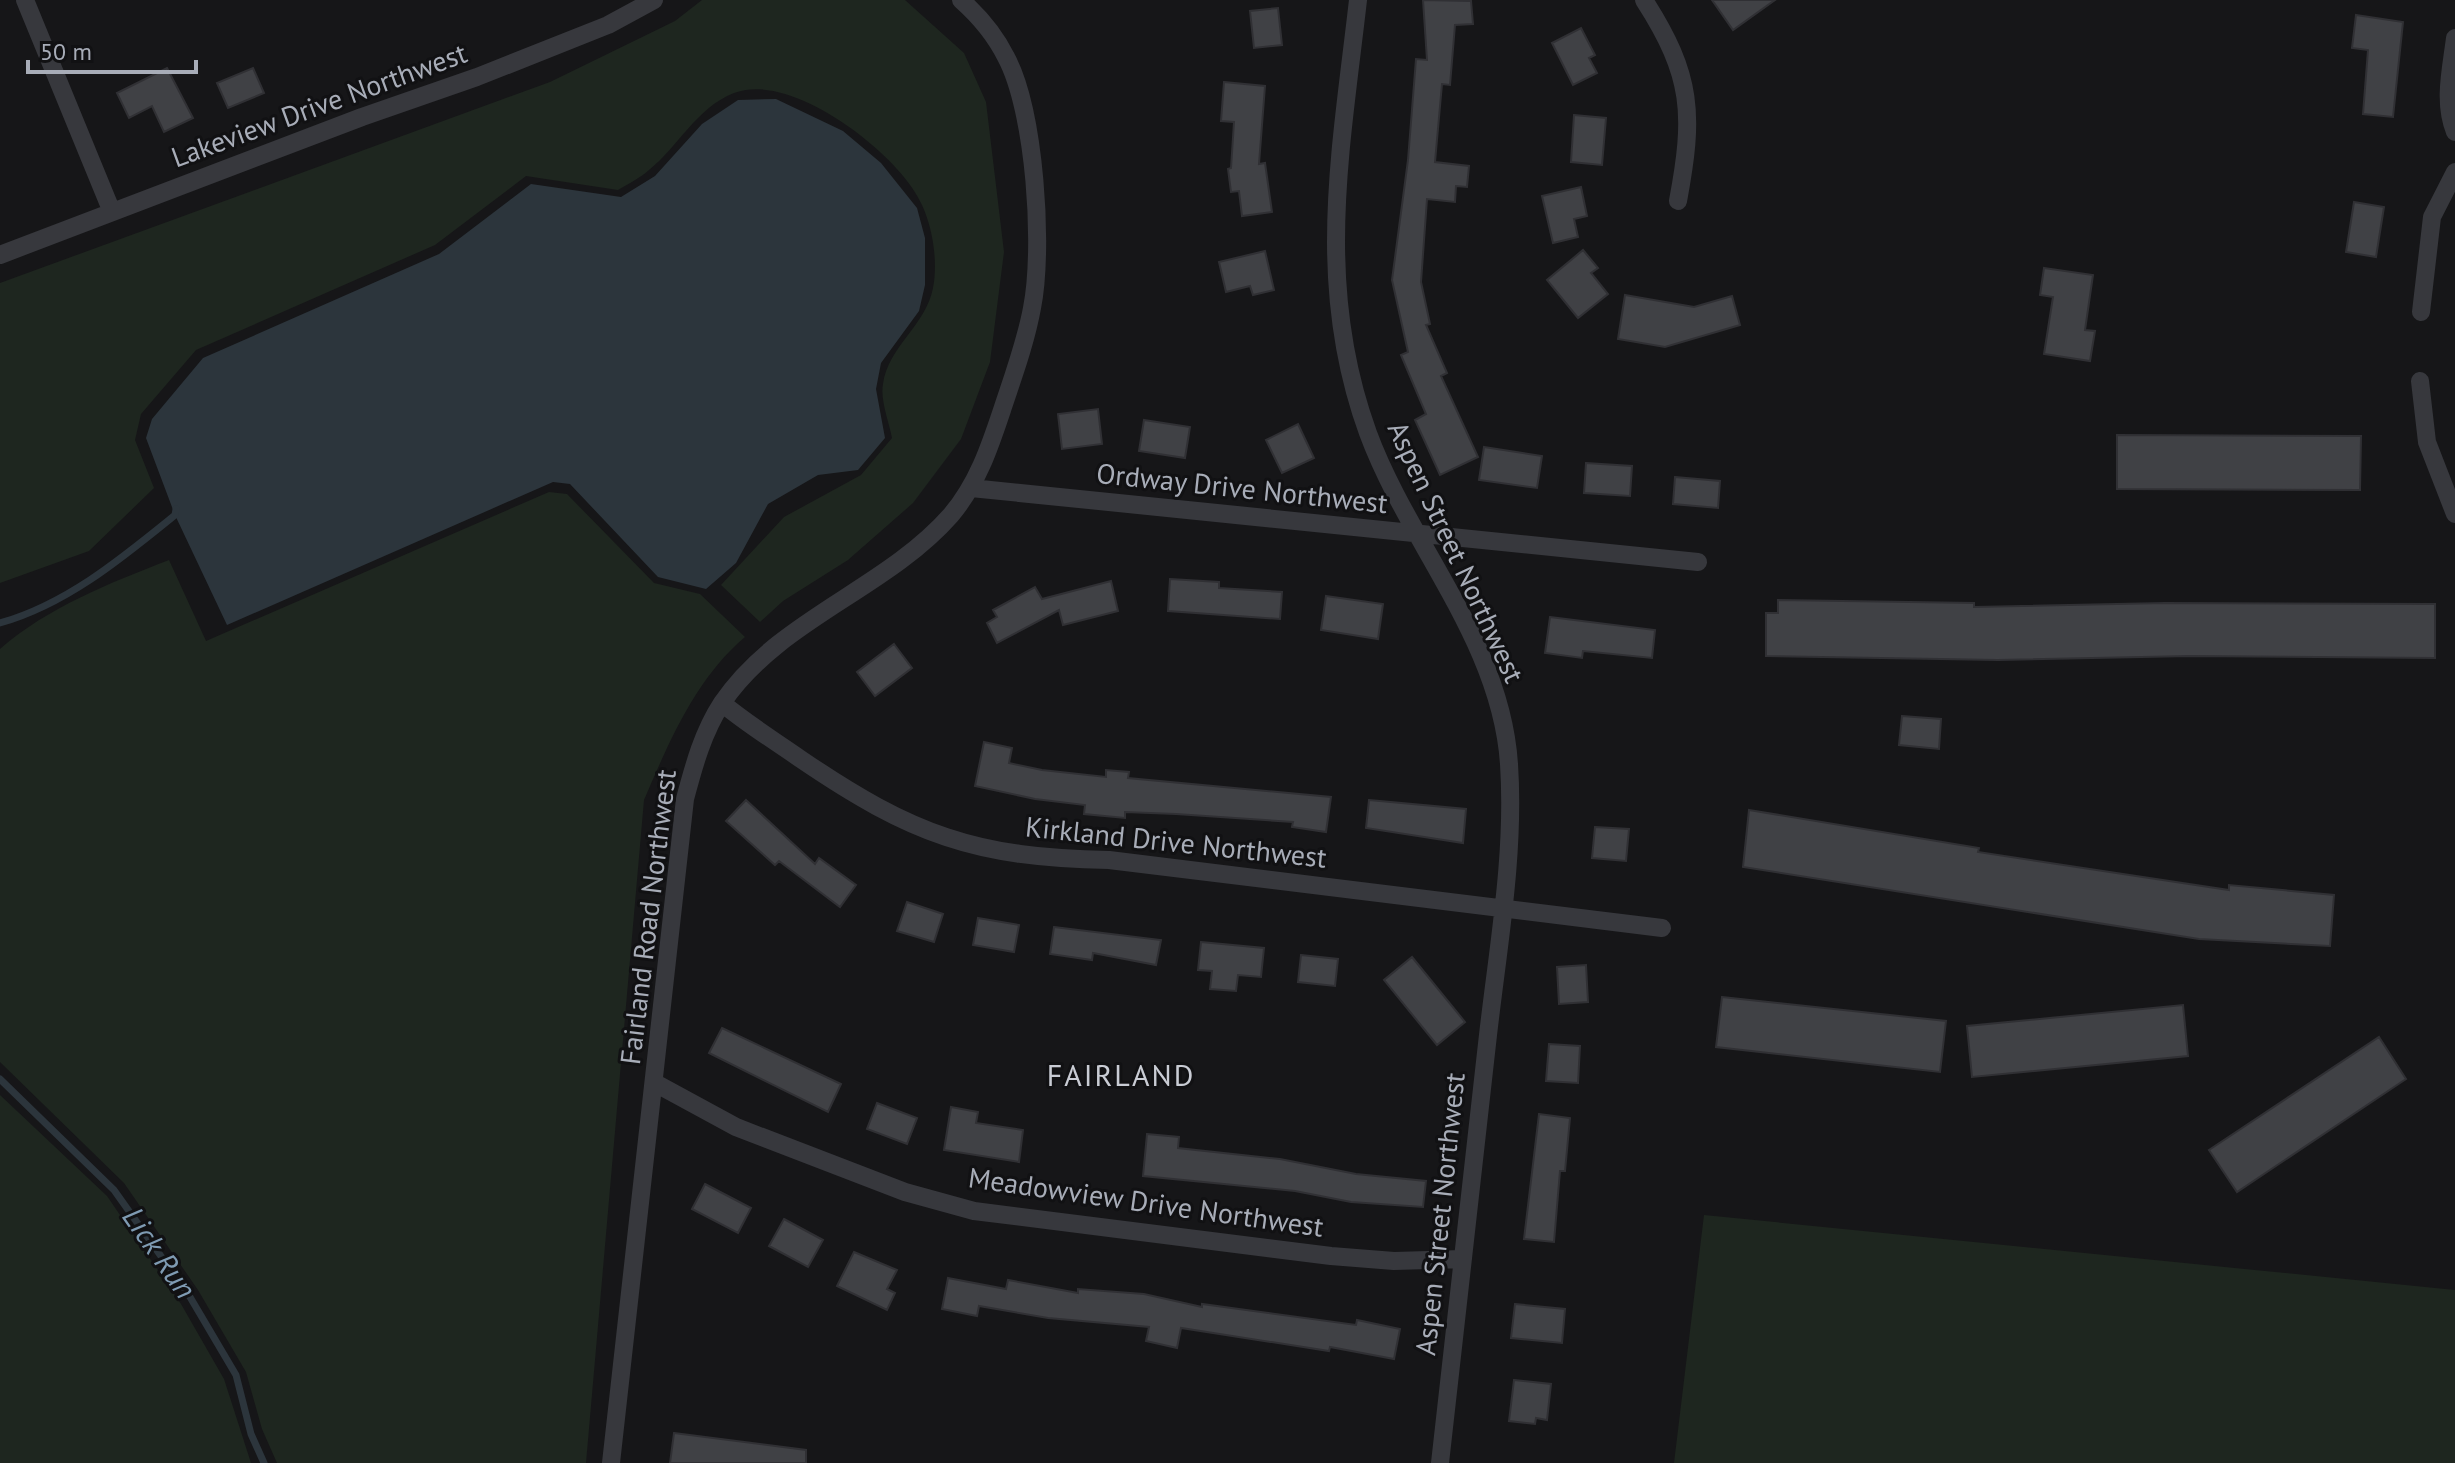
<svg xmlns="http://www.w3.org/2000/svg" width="2455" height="1463" font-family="'PT Sans',sans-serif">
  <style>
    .green { fill: #1e261f }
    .water { fill: #2c353c }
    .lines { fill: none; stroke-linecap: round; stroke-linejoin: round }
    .stream { stroke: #2c353c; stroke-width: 7 }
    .building { fill: #404145; stroke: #303034; stroke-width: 2 }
    .street { stroke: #37383d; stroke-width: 18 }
    .labels { text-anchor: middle; stroke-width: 6; stroke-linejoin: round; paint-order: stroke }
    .street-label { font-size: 28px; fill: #a8adb8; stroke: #111113 }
    .neighbourhood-label { font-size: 30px; letter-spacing: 2px; fill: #c9ccd4; stroke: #111113 }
    .water-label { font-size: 30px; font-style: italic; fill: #7f9bb3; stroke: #111113 }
  </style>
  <rect width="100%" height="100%" fill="#161618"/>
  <path class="green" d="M 702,0 L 905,0 L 964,53 L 986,102 L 1004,252 L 990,362 L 961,439 L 913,503 L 848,560 L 783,601 L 760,622 L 721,585 L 784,517 L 861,475 L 892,438 C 889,422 880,400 883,384 C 888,347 926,325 933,288 C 938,262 933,229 922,205 C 901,155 791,70 734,93 C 696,108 679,146 649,170 C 640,178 628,184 618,190 L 526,176 L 435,245 L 196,350 L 141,414 L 135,440 L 154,488 L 89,551 L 0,583 L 0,283 L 550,82 L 675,21 Z
    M 549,492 L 567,494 L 654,583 L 700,594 L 745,637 C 696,678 669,742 644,800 L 586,1463 L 277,1463 L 262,1429 L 246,1372 L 198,1290 L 124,1183 L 0,1062 L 0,649 C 48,607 110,583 169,560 L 206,641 Z
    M 0,1095 L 107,1196 L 181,1304 L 224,1379 L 251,1463 L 0,1463 Z
    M 1704,1215 L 2455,1290 L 2455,1463 L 1674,1463 Z"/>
  <path class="water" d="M 776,99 L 843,131 L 881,163 L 917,208 L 925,238 L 925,285 L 919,311 L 881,363 L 876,389 L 885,438 L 858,470 L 818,475 L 768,504 L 736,563 L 706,589 L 658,577 L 570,484 L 553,482 L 227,625 L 175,515 L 146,438 L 152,419 L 203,358 L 439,254 L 531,184 L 621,197 L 655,176 L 702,124 L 738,100 Z"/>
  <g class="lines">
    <path class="stream" d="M 0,623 C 67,604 122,558 175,515 L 176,509
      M 0,1079 L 114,1190 L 190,1297 L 236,1375 L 251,1434 L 264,1463"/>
  </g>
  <path class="building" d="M 1423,0 L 1471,1 L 1473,24 L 1455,25 L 1450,85 L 1442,84 L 1435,162 L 1469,166 L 1467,187 L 1456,186 L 1455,202 L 1427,199 L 1421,282 L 1430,324 L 1426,325 L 1447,373 L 1441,376 L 1478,457 L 1440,475 L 1415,420 L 1426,414 L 1401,355 L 1408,352 L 1392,280 L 1408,160 L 1416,59 L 1427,60 Z
    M 1712,0 L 1775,0 L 1733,30 Z
    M 1278,8 L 1282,45 L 1254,48 L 1250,11 Z
    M 2356,15 L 2403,22 L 2393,117 L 2363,114 L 2368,50 L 2352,48 Z
    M 1581,28 L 1595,55 L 1589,58 L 1597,73 L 1573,85 L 1552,43 Z
    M 167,68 L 193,118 L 164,132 L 152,106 L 129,118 L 117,93 Z
    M 253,68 L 264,93 L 228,108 L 217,83 Z
    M 1224,82 L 1265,86 L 1259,164 L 1265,163 L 1272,212 L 1242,216 L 1239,191 L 1231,192 L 1228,169 L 1231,168 L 1234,122 L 1221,121 Z
    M 1574,115 L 1606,118 L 1602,165 L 1571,162 Z
    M 1581,187 L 1587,216 L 1574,219 L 1578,237 L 1553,243 L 1542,196 Z
    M 2354,202 L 2384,207 L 2376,257 L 2346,252 Z
    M 1583,250 L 1598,268 L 1591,273 L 1608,294 L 1578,318 L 1547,280 Z
    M 1265,251 L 1274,290 L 1253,295 L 1250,286 L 1226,292 L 1219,262 Z
    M 2044,268 L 2093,275 L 2085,330 L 2095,331 L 2090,361 L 2044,354 L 2053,297 L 2040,295 Z
    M 1625,295 L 1694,307 L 1732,296 L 1740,325 L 1665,347 L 1618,339 Z
    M 1098,409 L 1102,444 L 1062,449 L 1058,414 Z
    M 1144,420 L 1190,427 L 1185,458 L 1139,451 Z
    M 1298,424 L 1314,458 L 1282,473 L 1266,440 Z
    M 2117,435 L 2361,436 L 2360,490 L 2117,489 Z
    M 1484,447 L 1542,456 L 1537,488 L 1479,480 Z
    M 1586,463 L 1632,466 L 1630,496 L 1584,493 Z
    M 1675,477 L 1720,481 L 1718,508 L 1673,504 Z
    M 1170,579 L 1219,582 L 1219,588 L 1282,592 L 1280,619 L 1168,611 Z
    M 1111,581 L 1118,611 L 1063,625 L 1059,610 L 997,643 L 987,623 L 997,617 L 993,610 L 1035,587 L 1042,599 Z
    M 1326,596 L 1383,604 L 1378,639 L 1321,630 Z
    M 1778,600 L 1974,603 L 1974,607 L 2165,603 L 2435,604 L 2435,658 L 2190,656 L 1998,660 L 1766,656 L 1766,613 L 1778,613 Z
    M 1550,617 L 1655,630 L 1652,658 L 1583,651 L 1582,658 L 1545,653 Z
    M 894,644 L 912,668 L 875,696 L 857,672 Z
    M 1902,716 L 1941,719 L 1939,749 L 1899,745 Z
    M 984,742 L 1012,748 L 1009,763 L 1042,770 L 1106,777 L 1106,770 L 1129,772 L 1128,778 L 1331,797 L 1326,832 L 1292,827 L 1293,822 L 1176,814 L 1125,812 L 1125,818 L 1084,814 L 1085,805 L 1035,799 L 975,786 Z
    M 746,800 L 815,864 L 819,858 L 856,885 L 840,907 L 779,861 L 775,865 L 726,821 Z
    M 1369,800 L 1466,809 L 1463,843 L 1366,828 Z
    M 1749,810 L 1979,848 L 1978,852 L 2229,890 L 2229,885 L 2334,895 L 2330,946 L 2199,939 L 1743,867 Z
    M 1595,827 L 1629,829 L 1626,861 L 1592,858 Z
    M 907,902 L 943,914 L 934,942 L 897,931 Z
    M 978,918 L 1019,925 L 1014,952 L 973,945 Z
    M 1054,927 L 1161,940 L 1156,965 L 1093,953 L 1092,960 L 1050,954 Z
    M 1201,942 L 1264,948 L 1261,977 L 1238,975 L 1236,991 L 1210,989 L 1212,971 L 1198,970 Z
    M 1301,955 L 1338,959 L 1335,986 L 1298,982 Z
    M 1412,957 L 1465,1022 L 1437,1045 L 1384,980 Z
    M 1586,965 L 1588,1002 L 1559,1004 L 1557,967 Z
    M 1722,997 L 1946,1021 L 1940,1072 L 1716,1047 Z
    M 2183,1005 L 2188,1056 L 1972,1077 L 1967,1026 Z
    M 722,1028 L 841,1084 L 828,1112 L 709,1053 Z
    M 2379,1037 L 2406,1079 L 2237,1192 L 2209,1150 Z
    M 1549,1044 L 1580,1046 L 1578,1083 L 1546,1081 Z
    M 877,1103 L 917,1118 L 907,1144 L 867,1129 Z
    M 951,1107 L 978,1112 L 976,1123 L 1023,1130 L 1019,1162 L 944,1150 Z
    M 1539,1114 L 1570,1118 L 1565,1171 L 1560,1171 L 1554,1242 L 1524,1239 Z
    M 1147,1134 L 1179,1137 L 1178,1148 L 1280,1159 L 1356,1174 L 1426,1181 L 1423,1207 L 1351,1202 L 1295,1191 L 1143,1176 Z
    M 705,1184 L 751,1208 L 738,1233 L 692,1209 Z
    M 784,1219 L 823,1240 L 808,1267 L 769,1246 Z
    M 854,1252 L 897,1270 L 887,1289 L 895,1293 L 887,1310 L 837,1286 Z
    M 948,1278 L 1006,1289 L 1008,1280 L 1078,1293 L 1078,1289 L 1144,1294 L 1202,1307 L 1202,1304 L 1356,1325 L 1357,1320 L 1400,1329 L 1394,1359 L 1330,1347 L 1329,1351 L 1181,1328 L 1177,1348 L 1146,1341 L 1149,1327 L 1048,1318 L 979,1306 L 977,1316 L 942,1309 Z
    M 1515,1304 L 1565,1309 L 1562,1343 L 1511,1338 Z
    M 1514,1380 L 1551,1384 L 1547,1420 L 1536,1418 L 1535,1424 L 1509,1421 Z
    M 674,1433 L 806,1450 L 806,1463 L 670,1463 Z"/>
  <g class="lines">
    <path class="street" d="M 25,0 L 112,212
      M 1358,0 C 1341,150 1314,285 1368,433 C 1409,544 1501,641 1509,764 C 1515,854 1498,947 1488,1035 C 1472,1178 1456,1320 1440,1463
      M 1644,0 C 1693,76 1694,115 1678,201
      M 2455,38 C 2451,70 2443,102 2455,132
      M 0,255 L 362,117 L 477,77 L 608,25 L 654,0
      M 2421,312 L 2432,217 L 2455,172
      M 2420,381 L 2427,442 L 2455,514
      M 971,488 L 1698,562
      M 722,703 C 747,724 775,741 802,760 C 911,834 975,858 1109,860 L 1662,928
      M 655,1083 L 736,1127 L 905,1192 L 974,1211 L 1331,1256 L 1394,1261 L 1463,1259
      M 611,1463 L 685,799 C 694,765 703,732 722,703 C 779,619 885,590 951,515 C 978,483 990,446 1003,407 C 1014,374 1026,341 1032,308 C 1044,248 1035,111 1006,57 C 995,35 979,16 961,0"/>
  </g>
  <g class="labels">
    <g class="street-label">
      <text transform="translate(319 105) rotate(-20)" y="10">Lakeview Drive Northwest</text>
      <text transform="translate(1242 488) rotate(6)" y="10">Ordway Drive Northwest</text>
      <text transform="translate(1456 552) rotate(65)" y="10">Aspen Street Northwest</text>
      <text transform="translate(1176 842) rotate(6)" y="10">Kirkland Drive Northwest</text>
      <text transform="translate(648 917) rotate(-83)" y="10">Fairland Road Northwest</text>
      <text transform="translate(1146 1202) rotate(8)" y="10">Meadowview Drive Northwest</text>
      <text transform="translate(1440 1214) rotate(-84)" y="10">Aspen Street Northwest</text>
    </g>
    <g class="neighbourhood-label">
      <text x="1121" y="1086">FAIRLAND</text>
    </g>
    <g class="water-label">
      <text transform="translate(159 1253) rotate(55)" y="10">Lick Run</text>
    </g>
  </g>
  <path d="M28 60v12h168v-12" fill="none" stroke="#a8adb8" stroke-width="4"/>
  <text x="40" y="60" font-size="24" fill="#a8adb8" stroke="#111113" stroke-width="6" paint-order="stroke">50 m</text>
</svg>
